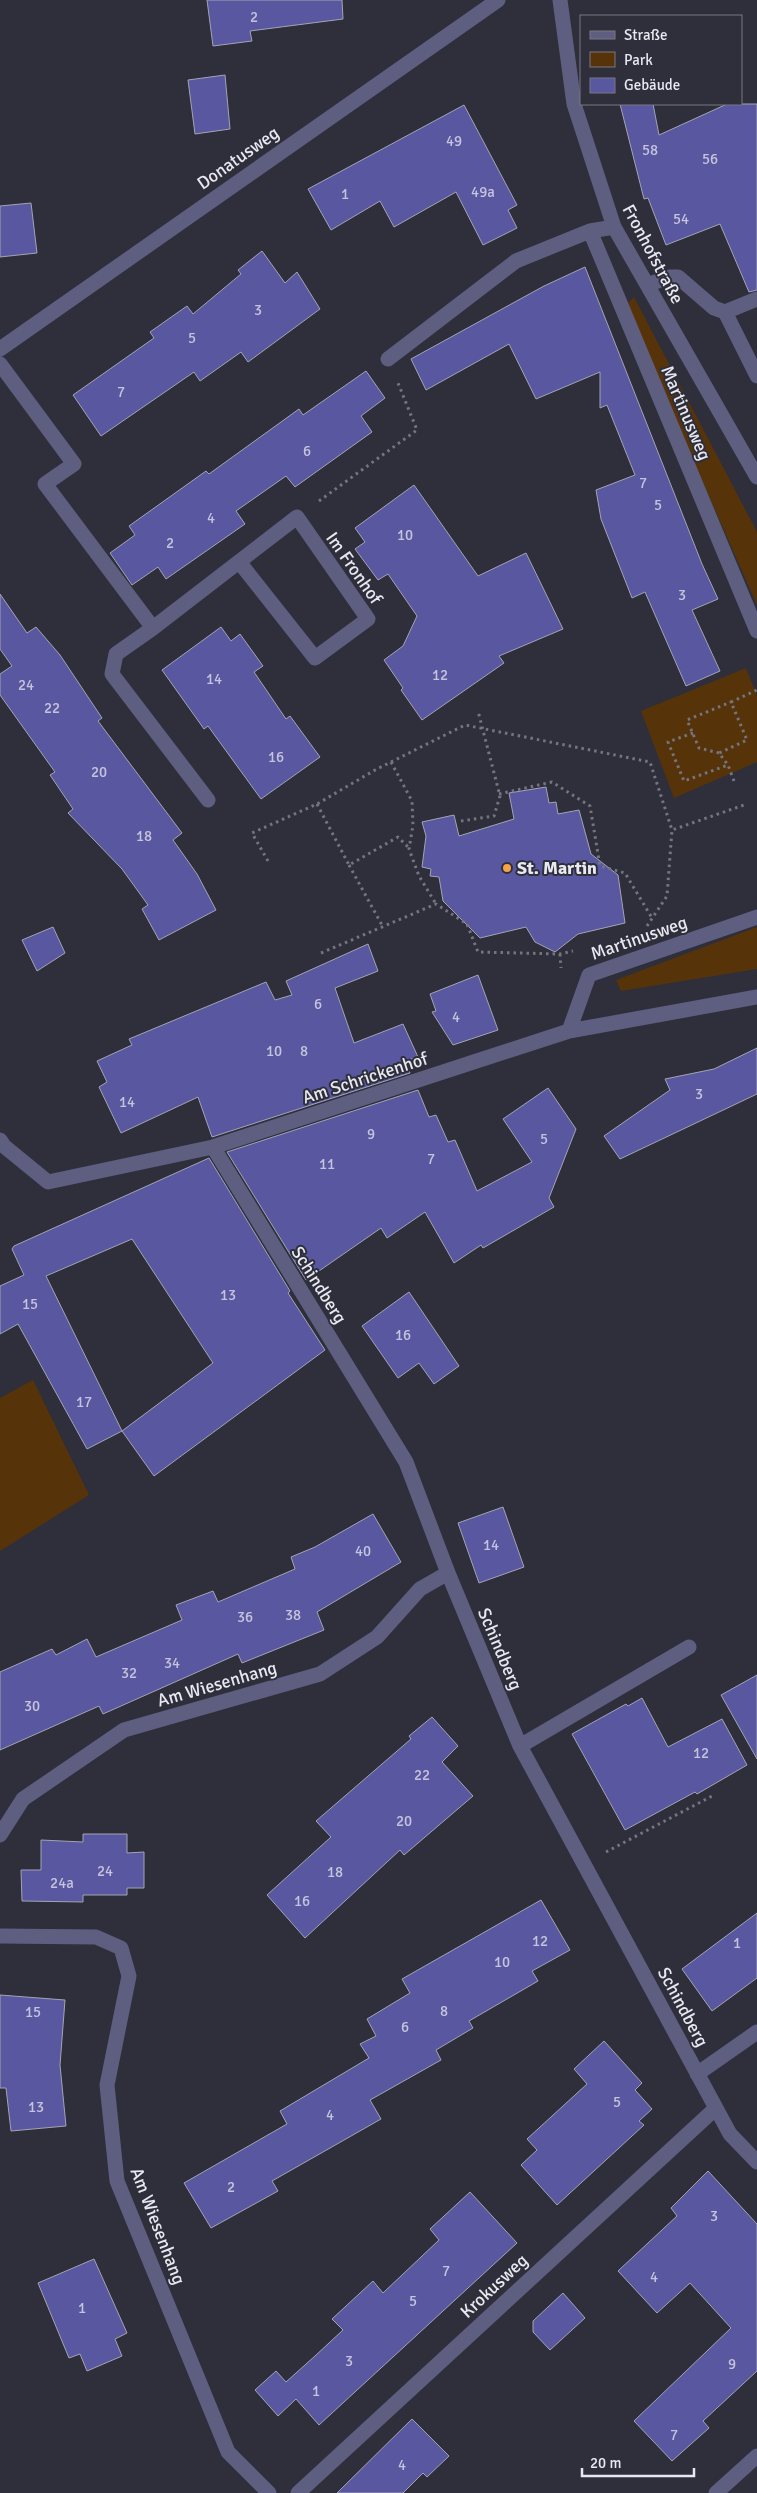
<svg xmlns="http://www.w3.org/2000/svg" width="757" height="2493" font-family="Signika,sans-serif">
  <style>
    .green { fill: #573309 }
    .building { fill: #5a57a1; stroke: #a3a4b3 }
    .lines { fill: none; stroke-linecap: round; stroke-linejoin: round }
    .path { stroke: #747580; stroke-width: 3; stroke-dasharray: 2.5 4; stroke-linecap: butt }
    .minor { stroke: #5e5f80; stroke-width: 15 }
    .poi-dot { fill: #f7a148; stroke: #2e2f3b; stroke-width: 2 }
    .labels { text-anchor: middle; stroke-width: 4; stroke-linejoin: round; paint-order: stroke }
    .number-label { font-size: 15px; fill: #c4c4dc }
    .street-label { font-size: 18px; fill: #e7e8f0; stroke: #2e2f3b }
    .poi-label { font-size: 18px; font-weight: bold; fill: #e7e8f0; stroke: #2e2f3b; text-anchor: start }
  </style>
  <rect width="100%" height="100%" fill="#2e2f3b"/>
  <path class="green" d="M 634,297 L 757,532 L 757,605 L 625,306 Z
    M 746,668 L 757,696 L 757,762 L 674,798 L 641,711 Z
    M 757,927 L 757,969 L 621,991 L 616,980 Z
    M 33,1380 L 89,1495 L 0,1551 L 0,1398 Z"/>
  <path class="building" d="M 207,0 L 342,0 L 343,19 L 250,31 L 252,41 L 213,46 Z
    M 225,75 L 230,129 L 195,134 L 188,80 Z
    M 620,104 L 653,104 L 659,135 L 727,104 L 757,104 L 757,290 L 749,292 L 720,224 L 666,245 L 648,198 L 644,199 Z
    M 464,105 L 517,205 L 508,210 L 517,228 L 483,245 L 456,192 L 394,227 L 380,201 L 331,230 L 308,189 Z
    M 31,203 L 37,253 L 0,257 L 0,206 Z
    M 262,251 L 285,283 L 297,272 L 320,309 L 248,362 L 241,352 L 200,381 L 194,372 L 101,436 L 73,395 L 154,338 L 150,332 L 187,306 L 193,314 L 241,274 L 238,270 Z
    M 585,267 L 702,564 L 718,599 L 692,610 L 720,671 L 686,686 L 645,592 L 632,598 L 601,519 L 596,490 L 635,475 L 607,405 L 600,408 L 600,372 L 536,399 L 509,344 L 426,390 L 411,359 L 544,286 Z
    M 366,371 L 385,398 L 361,416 L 372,432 L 295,487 L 286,476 L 236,511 L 245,524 L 166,579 L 158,567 L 132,585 L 110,553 L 135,535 L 129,526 L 206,471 L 209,474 L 299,409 L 303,415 Z
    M 414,485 L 478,576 L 526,553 L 563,629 L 499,656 L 504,663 L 422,720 L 401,690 L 403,688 L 384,660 L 403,646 L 417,616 L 388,574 L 378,580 L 355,549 L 365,542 L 355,528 Z
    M 0,594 L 27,633 L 36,627 L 60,655 L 102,718 L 98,721 L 182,833 L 173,840 L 197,874 L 216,910 L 159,940 L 142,909 L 148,905 L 122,869 L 68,813 L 73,809 L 50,775 L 55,772 L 0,695 L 0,674 L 12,666 L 0,649 Z
    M 221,627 L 231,641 L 240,634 L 263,666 L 254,672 L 286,719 L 290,716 L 320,757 L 261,799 L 208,726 L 204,729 L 162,670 Z
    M 546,787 L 549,803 L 556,802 L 558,814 L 579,810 L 591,854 L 618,875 L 625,923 L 578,934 L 555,952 L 535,942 L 526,927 L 480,938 L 443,901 L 439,877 L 430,876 L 431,869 L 422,867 L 426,836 L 422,822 L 454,815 L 459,836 L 514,819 L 509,793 Z
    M 53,927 L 65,953 L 37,971 L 22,940 Z
    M 368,944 L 378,971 L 335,988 L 354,1043 L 403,1024 L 418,1057 L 405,1061 L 410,1073 L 212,1137 L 198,1097 L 121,1133 L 99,1087 L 107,1082 L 97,1061 L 132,1045 L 129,1039 L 266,982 L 275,1000 L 292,995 L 286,981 Z
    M 478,975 L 498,1030 L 453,1045 L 432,1012 L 436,1011 L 430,994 Z
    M 757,1048 L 757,1094 L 620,1159 L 604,1136 L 670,1090 L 665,1079 L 714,1069 Z
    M 548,1088 L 576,1129 L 549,1198 L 554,1207 L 483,1248 L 481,1245 L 454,1263 L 425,1212 L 387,1238 L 381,1228 L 306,1280 L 227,1152 L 418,1090 L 429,1117 L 436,1115 L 448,1142 L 455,1140 L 477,1191 L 532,1162 L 503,1119 Z
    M 209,1158 L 290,1291 L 288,1293 L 325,1350 L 154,1476 L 122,1431 L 213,1363 L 132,1239 L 46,1276 L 122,1431 L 87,1449 L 18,1324 L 0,1334 L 0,1286 L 24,1275 L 12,1249 L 14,1246 Z
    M 409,1292 L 459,1366 L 434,1384 L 419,1363 L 398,1378 L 362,1326 Z
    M 503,1507 L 524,1567 L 479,1583 L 458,1523 Z
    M 373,1514 L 401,1562 L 317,1612 L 324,1630 L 242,1663 L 238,1654 L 103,1714 L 99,1706 L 0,1750 L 0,1672 L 52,1649 L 56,1655 L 87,1639 L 96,1657 L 182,1620 L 176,1605 L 213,1591 L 218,1602 L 295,1569 L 291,1557 L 315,1547 Z
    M 757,1675 L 757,1759 L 721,1695 Z
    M 642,1698 L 668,1747 L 722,1719 L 747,1765 L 697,1794 L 695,1792 L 625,1830 L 572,1734 L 626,1704 L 628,1706 Z
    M 432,1717 L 458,1746 L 442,1762 L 473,1796 L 404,1855 L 400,1850 L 305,1938 L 267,1895 L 331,1837 L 316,1821 L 411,1739 L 409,1736 Z
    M 83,1834 L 127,1834 L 127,1853 L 144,1852 L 144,1888 L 127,1888 L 127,1895 L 83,1895 L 83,1902 L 22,1901 L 21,1870 L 41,1870 L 41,1840 L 83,1842 Z
    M 541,1900 L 570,1950 L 532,1971 L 538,1981 L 469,2021 L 473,2028 L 436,2050 L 441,2060 L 370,2100 L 381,2119 L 272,2181 L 278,2191 L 211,2228 L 184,2183 L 287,2124 L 280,2111 L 369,2058 L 360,2044 L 376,2036 L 367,2019 L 410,1993 L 402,1979 Z
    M 757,1913 L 757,1978 L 712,2011 L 682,1969 Z
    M 0,1995 L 65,2000 L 60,2065 L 66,2126 L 11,2131 L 6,2088 L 0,2088 Z
    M 604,2041 L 642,2083 L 635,2090 L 652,2109 L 639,2121 L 644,2125 L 557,2205 L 521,2165 L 537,2150 L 527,2139 L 587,2084 L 574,2069 Z
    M 708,2171 L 757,2224 L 757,2371 L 703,2421 L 709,2428 L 672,2461 L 634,2421 L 731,2328 L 690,2283 L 657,2313 L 618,2271 L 677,2216 L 671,2208 Z
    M 470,2192 L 517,2243 L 319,2425 L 296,2399 L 278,2416 L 255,2390 L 276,2371 L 286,2382 L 315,2356 L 343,2330 L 332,2319 L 373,2281 L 383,2293 L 439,2240 L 430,2229 Z
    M 94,2259 L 127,2333 L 115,2339 L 122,2356 L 87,2371 L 80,2354 L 69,2358 L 38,2283 Z
    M 563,2293 L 585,2318 L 550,2350 L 533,2332 L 533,2321 Z
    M 412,2419 L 449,2456 L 427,2477 L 423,2473 L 403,2493 L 337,2493 Z"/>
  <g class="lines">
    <path class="path" d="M 319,501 L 417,430 L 398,383
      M 693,733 L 668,742 L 684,781 L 728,765
      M 719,753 L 699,748 L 687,720 L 731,702
      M 391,762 L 412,801 L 413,825 L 409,849 L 419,876 L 436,904
      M 734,781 L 728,765 L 719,753 L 747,740 L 731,702 L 757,690
      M 499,794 L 552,782 L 590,806 L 600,866 L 625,873 L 652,918
      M 317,804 L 349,865 L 398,837 L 409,848
      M 461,821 L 494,816 L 500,796 L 478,711
      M 268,861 L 252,833 L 317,804 L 375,770 L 465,725 L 650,762 L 672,830
      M 349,865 L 383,927
      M 647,926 L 667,896 L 672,830 L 744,805
      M 321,953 L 436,904 L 467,924 L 478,952 L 560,954 L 573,951
      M 560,954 L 561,968
      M 606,1852 L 714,1795"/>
    <path class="minor" d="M 560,0 L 574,104 L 614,227 L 757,477
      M 614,227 L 590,231 L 757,631
      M 647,285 L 669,277 L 678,277 L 714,308 L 725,312 L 757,299
      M 725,312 L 757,376
      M 0,349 L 498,0
      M 388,359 L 516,261 L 590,231
      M 0,364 L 74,464 L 45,484 L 153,628 L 297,517 L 368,619 L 315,658 L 240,563
      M 153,628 L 116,654 L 112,674 L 208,800
      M 569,1031 L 589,975 L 757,917
      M 0,1140 L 4,1146 L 48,1182 L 213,1147 L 569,1031 L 757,997
      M 213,1147 L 406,1462 L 448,1573 L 520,1746 L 730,2134 L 757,2162
      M 520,1746 L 689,1647
      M 0,1835 L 23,1799 L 124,1730 L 320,1674 L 377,1637 L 420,1589 L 448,1573
      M 0,1936 L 96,1937 L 121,1948 L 129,1976 L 107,2085 L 117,2181 L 228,2452 L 269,2493
      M 697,2074 L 757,2032
      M 298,2493 L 716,2108
      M 716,2493 L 757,2456"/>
  </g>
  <circle class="poi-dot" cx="507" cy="868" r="5"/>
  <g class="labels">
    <g class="number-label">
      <text x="254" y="22">2</text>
      <text x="454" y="146">49</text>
      <text x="650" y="155">58</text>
      <text x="710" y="164">56</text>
      <text x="483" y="197">49a</text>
      <text x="345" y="199">1</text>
      <text x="681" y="224">54</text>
      <text x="258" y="315">3</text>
      <text x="192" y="343">5</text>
      <text x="121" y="397">7</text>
      <text x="307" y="456">6</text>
      <text x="643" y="488">7</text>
      <text x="658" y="510">5</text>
      <text x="211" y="523">4</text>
      <text x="405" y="540">10</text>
      <text x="170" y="548">2</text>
      <text x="682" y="600">3</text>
      <text x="440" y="680">12</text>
      <text x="214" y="684">14</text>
      <text x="26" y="690">24</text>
      <text x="52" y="713">22</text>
      <text x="276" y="762">16</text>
      <text x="99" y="777">20</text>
      <text x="144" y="841">18</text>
      <text x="318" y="1009">6</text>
      <text x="456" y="1022">4</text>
      <text x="274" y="1056">10</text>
      <text x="304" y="1056">8</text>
      <text x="699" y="1099">3</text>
      <text x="127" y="1107">14</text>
      <text x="371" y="1139">9</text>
      <text x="544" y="1144">5</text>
      <text x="431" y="1164">7</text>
      <text x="327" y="1169">11</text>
      <text x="228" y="1300">13</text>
      <text x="30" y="1309">15</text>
      <text x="403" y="1340">16</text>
      <text x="84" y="1407">17</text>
      <text x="491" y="1550">14</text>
      <text x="363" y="1556">40</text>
      <text x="293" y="1620">38</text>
      <text x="245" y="1622">36</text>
      <text x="172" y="1668">34</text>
      <text x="129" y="1678">32</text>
      <text x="32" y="1711">30</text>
      <text x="701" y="1758">12</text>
      <text x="422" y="1780">22</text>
      <text x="404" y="1826">20</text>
      <text x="105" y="1876">24</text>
      <text x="335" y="1877">18</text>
      <text x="62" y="1888">24a</text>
      <text x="302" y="1906">16</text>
      <text x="540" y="1946">12</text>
      <text x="737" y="1948">1</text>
      <text x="502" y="1967">10</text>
      <text x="444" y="2016">8</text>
      <text x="33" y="2017">15</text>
      <text x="405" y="2032">6</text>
      <text x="617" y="2107">5</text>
      <text x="36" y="2112">13</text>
      <text x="330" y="2120">4</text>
      <text x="231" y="2192">2</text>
      <text x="714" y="2221">3</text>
      <text x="446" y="2276">7</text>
      <text x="654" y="2282">4</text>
      <text x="413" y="2306">5</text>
      <text x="82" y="2313">1</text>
      <text x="349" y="2366">3</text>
      <text x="732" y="2369">9</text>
      <text x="316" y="2396">1</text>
      <text x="674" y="2440">7</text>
      <text x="402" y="2470">4</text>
    </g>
    <g class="street-label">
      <text transform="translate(238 158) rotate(-35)" y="6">Donatusweg</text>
      <text transform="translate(653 254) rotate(62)" y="6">Fronhofstraße</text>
      <text transform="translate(686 413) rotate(67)" y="6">Martinusweg</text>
      <text transform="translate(354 568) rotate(55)" y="6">Im Fronhof</text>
      <text transform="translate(639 938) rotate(-19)" y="6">Martinusweg</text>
      <text transform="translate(365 1078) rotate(-18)" y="6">Am Schrickenhof</text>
      <text transform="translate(319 1285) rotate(58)" y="6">Schindberg</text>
      <text transform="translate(500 1649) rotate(67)" y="6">Schindberg</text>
      <text transform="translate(217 1684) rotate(-16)" y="6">Am Wiesenhang</text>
      <text transform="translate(683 2007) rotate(62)" y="6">Schindberg</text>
      <text transform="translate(158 2226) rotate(69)" y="6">Am Wiesenhang</text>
      <text transform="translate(494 2286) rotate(-43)" y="6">Krokusweg</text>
    </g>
    <g class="poi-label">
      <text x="517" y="874">St. Martin</text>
    </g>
  </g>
  <rect x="580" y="15" width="162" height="90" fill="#2e2f3b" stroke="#787983"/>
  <rect x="590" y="31" width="25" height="8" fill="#5e5f80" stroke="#787983"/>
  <text x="624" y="40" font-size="15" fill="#e7e8f0">Straße</text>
  <rect x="590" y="52" width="25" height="15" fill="#573309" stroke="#787983"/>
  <text x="624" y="65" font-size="15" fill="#e7e8f0">Park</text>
  <rect x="590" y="78" width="25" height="15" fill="#5a57a1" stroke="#787983"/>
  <text x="624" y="90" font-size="15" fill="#e7e8f0">Gebäude</text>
  <path d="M582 2468v8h112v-8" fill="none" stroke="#e7e8f0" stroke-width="2.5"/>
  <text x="590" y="2468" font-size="15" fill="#e7e8f0" stroke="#2e2f3b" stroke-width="4" paint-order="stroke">20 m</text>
</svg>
